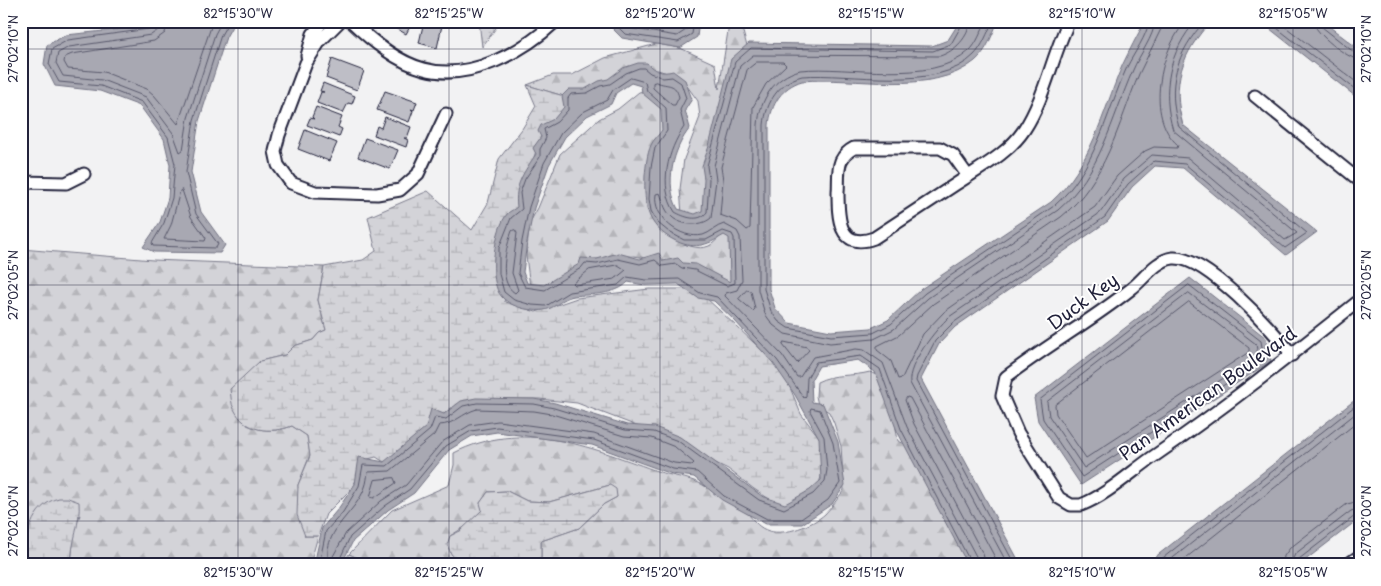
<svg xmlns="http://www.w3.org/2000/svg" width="1381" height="586" font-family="'Playpen Sans',sans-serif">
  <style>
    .forest { fill: url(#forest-firs); stroke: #7a7a8a }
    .wetland { fill: url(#wetland-marsh); stroke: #7a7a8a }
    .water { fill: #a8a8b2; stroke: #727282; fill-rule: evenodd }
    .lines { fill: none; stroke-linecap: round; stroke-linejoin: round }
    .shore { stroke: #58586b; stroke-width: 1 }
    .building { fill: #bebec6; stroke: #22223b }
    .minor-casing { stroke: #22223b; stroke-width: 15 }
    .minor { stroke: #fff; stroke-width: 11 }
    .ticks { fill: none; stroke: #22223b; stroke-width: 1; stroke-opacity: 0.45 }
    .labels { text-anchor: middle; stroke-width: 4; stroke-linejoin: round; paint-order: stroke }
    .street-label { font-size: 18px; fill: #22223b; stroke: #fff }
    .neatline { fill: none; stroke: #22223b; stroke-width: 2 }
    .ticks-label { font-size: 12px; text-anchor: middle; fill: #22223b }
  </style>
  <defs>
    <pattern id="forest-firs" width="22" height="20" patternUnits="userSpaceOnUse" patternTransform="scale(1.25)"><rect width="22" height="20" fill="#d3d3d8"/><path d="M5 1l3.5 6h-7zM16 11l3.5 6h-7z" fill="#b5b5ba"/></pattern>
    <pattern id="wetland-marsh" width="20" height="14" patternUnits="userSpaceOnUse" patternTransform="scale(1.25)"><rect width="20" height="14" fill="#d3d3d8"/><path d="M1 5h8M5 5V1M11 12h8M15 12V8" fill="none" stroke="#b5b5ba"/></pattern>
  </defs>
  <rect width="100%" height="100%" fill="#f2f2f3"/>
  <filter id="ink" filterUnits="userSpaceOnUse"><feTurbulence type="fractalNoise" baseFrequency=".02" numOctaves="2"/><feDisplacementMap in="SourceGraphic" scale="10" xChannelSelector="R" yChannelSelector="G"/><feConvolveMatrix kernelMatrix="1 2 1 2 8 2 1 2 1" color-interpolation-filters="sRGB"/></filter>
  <g filter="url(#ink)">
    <path class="forest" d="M 736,21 L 740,21 L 748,50 L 712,197 L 697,218 L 682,214 L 680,189 L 684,159 L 700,117 L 698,101 L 687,86 L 670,74 L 658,70 L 637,68 L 567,97 L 527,85 L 553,75 L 572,75 L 605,58 L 656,44 L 680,48 L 715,64 L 719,89 L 728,31 Z
      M 644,91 L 655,97 L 669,124 L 662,137 L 673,239 C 684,244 698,251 709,246 C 716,242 721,234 729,231 L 737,285 L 675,263 L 634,256 L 587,260 L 556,285 L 530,287 L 526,256 L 530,222 L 538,208 L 560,154 L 599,119 L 618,109 L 639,92 Z
      M 21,249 L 153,260 L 324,267 L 318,300 L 326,330 L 319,333 L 313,340 L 294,346 L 285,355 L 260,361 L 247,425 C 263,432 276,432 292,426 L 307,436 L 310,455 L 298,485 L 305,536 L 318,536 L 312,557 L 312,565 L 71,565 L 74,532 L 80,515 L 26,560 L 27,565 L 21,565 Z
      M 870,372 L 888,381 L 898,441 C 911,445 914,455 916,467 L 930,477 L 980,565 L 541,565 L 541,541 L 579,528 L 604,504 L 617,497 L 610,485 L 549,502 L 527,501 L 507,491 L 488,492 L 480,503 L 483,510 L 474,521 L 450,536 L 481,565 L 361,565 L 360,559 L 349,554 L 392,510 L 449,485 L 454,465 L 454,453 C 521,419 588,446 654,470 C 669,476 688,477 701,484 C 709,488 745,510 749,515 C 755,522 759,528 769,531 C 785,536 813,525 825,514 C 832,507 838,498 844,490 L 841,446 L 834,423 L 829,412 L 818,405 L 816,396 L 817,382 C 835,373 851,377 870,372 Z"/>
    <path class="wetland" d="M 479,21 L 501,21 L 482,47 Z
      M 527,85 L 567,97 L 580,96 L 541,136 L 529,172 L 502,289 L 505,302 L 536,312 L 577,298 L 649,289 L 682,289 L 704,296 L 769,357 L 786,378 L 801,414 L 822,441 L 825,465 L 817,489 L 783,508 L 754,489 L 728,469 L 650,431 L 577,403 L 539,399 L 499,399 L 451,408 L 418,436 L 389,465 L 376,457 L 368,459 L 351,489 L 326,514 L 318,536 L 305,536 L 297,515 L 298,485 L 310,456 L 307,436 L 292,426 C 270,434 245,432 234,409 C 231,404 231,395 230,389 L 260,361 L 285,355 L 294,346 L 313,340 L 319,333 L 326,330 L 318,300 L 324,267 L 363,260 L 376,251 L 368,217 L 428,191 L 472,230 L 488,203 L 499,159 L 522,129 L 536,106 Z
      M 610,485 L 616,489 L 617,497 L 604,504 L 579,528 L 541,541 L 541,565 C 523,565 464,568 452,555 C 450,553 449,548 447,545 L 450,536 L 460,531 L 482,510 L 480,503 L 488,492 L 507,491 L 527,501 L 549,502 Z
      M 59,498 L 68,498 L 79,502 C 81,522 71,542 71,565 L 27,565 C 22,540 32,504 59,498 Z
      M 349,554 L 360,559 L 361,565 L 342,565 Z"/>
    <path class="water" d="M 155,21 L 235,21 L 226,37 L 199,121 L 191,172 L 201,212 L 225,245 L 220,253 L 154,252 L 143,247 L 160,222 L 168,198 L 170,165 L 164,139 L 140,106 L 100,91 L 55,86 L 44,64 L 47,45 L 66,35 L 123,29 Z
      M 605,21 L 699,21 L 697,37 L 680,48 L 622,38 Z
      M 960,21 L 998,21 C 992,35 987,51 975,61 C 931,97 855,76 802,81 C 782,87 771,104 769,125 L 769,289 L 775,308 L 789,323 L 831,331 L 871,328 L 888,320 L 921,289 L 1051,202 C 1091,166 1102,114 1122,66 C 1129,51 1137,36 1145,21 L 1211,21 C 1182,53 1171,83 1183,125 L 1317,232 L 1286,255 L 1183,168 L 1155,166 L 1132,187 L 1108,221 L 955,327 L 939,344 L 921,379 L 1021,565 L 968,565 L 897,431 L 875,372 L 858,360 L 819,366 L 811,380 L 812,402 L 823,404 L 838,442 L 845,485 L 832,504 L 802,524 L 766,524 L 722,500 L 694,477 L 672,474 L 592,445 L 497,432 L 472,436 L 449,450 L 414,493 L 388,510 L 353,541 L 341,565 L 314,565 L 322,528 L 338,509 L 355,484 L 359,457 L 384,462 L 426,427 L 431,409 L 444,414 L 461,401 L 476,398 L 534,399 L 555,403 L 627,425 L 655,427 L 680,437 L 762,496 L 785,504 L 810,490 L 821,480 L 819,438 L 795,395 L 773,363 L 735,321 L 714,301 L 698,298 L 678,284 L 645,285 L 628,282 C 616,295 591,294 574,296 C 557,299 556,313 532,310 C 522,309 509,305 502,297 C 487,282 494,228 508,213 C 510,211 515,209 517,207 C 514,185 524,172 536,154 L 533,148 L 541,137 L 538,131 L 541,125 L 554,119 L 564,107 L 562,96 L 569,89 L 585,89 L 599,81 L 608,79 L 623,68 L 638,63 L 647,63 C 654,71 662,74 673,71 L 685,80 L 692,99 L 685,110 L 690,128 C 673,149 664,184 678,209 L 695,214 L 702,211 L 704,179 L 702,166 L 709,146 L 731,59 L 749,43 L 932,46 L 948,40 ZM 631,83 L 641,86 L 642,93 L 661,109 L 662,130 C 659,135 653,140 651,145 C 647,154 646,166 645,175 C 644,204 646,226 674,240 C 693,250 706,246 724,235 L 729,238 L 730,282 L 696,264 L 683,263 L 678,258 L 663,261 L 659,253 L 640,259 L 618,253 L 597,259 L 581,258 L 579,264 L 544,285 L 527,283 L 523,272 L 527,242 L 534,208 L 549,165 L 565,137 L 587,116 L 611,104 L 616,93 Z
      M 1260,21 L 1322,21 L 1360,50 L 1360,100 Z
      M 1190,278 L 1266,338 L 1271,361 L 1081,485 L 1038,421 L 1034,398 Z
      M 1360,396 L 1360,518 L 1299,565 L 1145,565 Z"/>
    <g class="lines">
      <path class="shore" d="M 154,21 L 153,26 L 149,29 L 68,40 L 52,49 L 49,64 L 59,82 L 101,86 L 142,102 L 168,137 L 175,164 L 172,198 L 164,223 L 152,243 L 153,246 L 216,248 L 218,244 L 196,214 L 186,172 L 194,120 L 221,35 L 229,21
        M 160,21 L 158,30 L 151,35 L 69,47 L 58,53 L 56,63 L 63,76 L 102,80 L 146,97 L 173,133 L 180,152 L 183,150 L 188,118 L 215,34 L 222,21
        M 168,21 L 165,33 L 154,41 L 72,54 L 65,57 L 64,62 L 68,69 L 104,72 L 147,89 L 154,95 L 178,124 L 213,21
        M 612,21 L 625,34 L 678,42 L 692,34 L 694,21
        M 621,21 L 628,28 L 677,36 L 686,30 L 687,21
        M 635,21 L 676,28 L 679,26 L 680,21
        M 964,21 L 951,44 L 933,51 L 751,48 L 735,62 L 707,166 L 709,179 L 707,212 C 699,223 684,217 675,212 C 658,186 668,150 684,127 L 680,110 L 686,98 L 681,83 L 672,77 L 663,78 L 650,73 L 644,68 L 639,68 L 626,73 L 610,84 L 600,86 L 587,93 L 571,94 L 568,98 L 568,110 L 557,122 L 544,129 L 546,138 L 540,149 L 540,157 L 525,179 L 520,193 L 522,209 L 511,218 L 499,248 L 499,274 L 504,292 L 514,300 L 532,305 L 546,306 L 569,292 L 618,285 L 627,277 L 646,280 L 679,279 L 700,293 L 717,297 L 777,360 L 804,398 L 806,396 L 807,378 L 816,362 L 861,356 L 880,369 L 901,429 L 972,565
        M 970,21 C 969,37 955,51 940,56 L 753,55 L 740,66 L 714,166 L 716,180 L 711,218 C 701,227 679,226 670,215 C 664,209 663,201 660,193 L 656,194 C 652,217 680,240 703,235 C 710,233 716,226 724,224 L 737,231 L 740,237 L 742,280 L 737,290 L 726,293 L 725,296 L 782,355 L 797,377 L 800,377 L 813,357 L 856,349 L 864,350 L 883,363 L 907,427 L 977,558 L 978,565
        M 986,21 C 981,31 977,44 969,51 C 931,86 848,65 800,70 C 774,77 760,99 758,125 L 758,290 L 765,314 L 773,325 L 785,334 L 830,343 L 874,339 L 894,329 L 928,298 L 1058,210 C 1101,173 1111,120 1133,70 C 1139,55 1154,37 1155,21
        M 993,21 C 987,33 983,46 974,55 C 937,93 850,72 802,76 C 779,82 766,102 764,125 L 764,289 L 771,311 L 778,321 L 788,328 L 831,336 L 873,333 L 891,324 L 925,293 L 1054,206 C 1096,169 1105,116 1127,67 C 1134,53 1147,36 1149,21
        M 1163,21 L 1161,29 C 1154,44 1146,59 1139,74 C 1118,125 1106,181 1061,217 L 933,304 L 899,335 L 877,346 L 877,350 L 891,361 L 898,379 L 902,378 L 923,334 L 944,312 L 1095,207 L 1117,176 L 1145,151 L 1154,147 L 1177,148 L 1178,145 C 1145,117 1160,50 1186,21
        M 1268,21 L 1360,93
        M 1278,21 L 1360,85
        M 1313,21 C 1314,33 1348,59 1360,60
        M 1320,21 L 1322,27 L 1355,53 L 1360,54
        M 757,62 L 783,62 L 786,65 L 766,84 L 753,107 L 750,228 L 747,230 L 737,221 L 720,215 L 723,180 L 721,167 L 747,70 Z
        M 631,78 L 645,82 L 647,91 L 666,108 L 667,131 L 655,148 L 651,167 L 649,199 L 651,211 L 658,223 L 669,232 L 684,240 L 706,240 L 723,231 L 732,234 L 734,238 L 735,283 L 727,286 L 695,270 L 682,268 L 676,264 L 662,266 L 655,260 L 640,264 L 618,259 L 597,264 L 585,263 L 581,268 L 545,290 L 525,287 L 518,273 L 522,241 L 529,207 L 544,163 L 561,133 L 583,112 L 607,100 L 613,90 Z
        M 656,82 C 669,87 675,82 679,97 L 675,105 L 672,105 L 653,88 L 653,83 Z
        M 182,190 L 191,217 L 206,238 L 205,241 L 164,239 L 171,225 L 180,191 Z
        M 515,230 L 517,233 L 512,273 L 518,290 L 515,293 C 497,282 506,247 512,231 Z
        M 618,265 L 626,270 L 615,279 L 575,285 L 573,283 L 589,270 Z
        M 1189,285 L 1261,341 L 1264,359 L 1082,477 L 1043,419 L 1040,400 Z
        M 747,290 L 751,291 L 755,309 L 753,311 L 739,299 Z
        M 1189,293 L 1256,344 L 1258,356 L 1084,468 L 1049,416 L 1047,402 Z
        M 1189,302 L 1249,348 L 1249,352 L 1086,458 L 1056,414 L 1055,405 Z
        M 784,342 L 807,347 L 809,350 L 797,363 L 783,345 Z
        M 477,409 L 534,411 L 552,414 L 624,436 L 652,438 L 675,447 L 694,463 L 692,465 L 674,463 L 594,434 L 498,421 L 470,425 L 442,442 L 406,485 L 381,501 L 346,533 L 332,558 L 328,558 C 325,528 356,513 365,487 C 367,482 367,477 368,472 L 390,471 L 434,435 L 439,425 C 454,425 462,413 477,409 Z
        M 394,478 L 396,483 L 374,498 L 370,497 L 375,480 Z
        M 319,565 L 326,531 L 343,512 L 359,486 L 363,465 L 387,466 L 430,430 L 435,417 L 446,419 L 463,406 L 477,403 L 534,404 L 554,408 L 625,430 L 654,432 L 678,441 L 759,500 L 784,509 L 813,494 L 825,481 L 827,470 L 824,437 L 810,411 L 811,408 L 820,410 L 833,443 L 840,483 L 828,500 L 801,519 L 767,519 L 724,496 L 697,472 L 673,469 L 594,440 L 497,427 L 471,431 L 446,446 L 410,489 L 385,506 L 350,537 L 337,565
        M 986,565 L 983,554 L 914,424 L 905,400 L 907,397 L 910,398 L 999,565
        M 1008,565 L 910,383 C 907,365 936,329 949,317 L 1100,213 L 1124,179 L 1152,155 L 1188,158 L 1285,240 L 1297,233 L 1173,130 C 1161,91 1169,51 1196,21
        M 1015,565 L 916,381 L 917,376 L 935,341 L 953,323 L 1105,217 L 1128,184 L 1154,161 L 1185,164 L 1285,248 L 1307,233 L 1179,127 C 1166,87 1176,52 1205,21
        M 1154,565 L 1360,402
        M 1164,565 L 1360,410
        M 1177,565 L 1360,420
        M 1283,565 L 1284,556 L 1290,548 L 1347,504 L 1360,501
        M 1290,565 L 1295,554 L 1351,511 L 1360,508
        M 1297,565 L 1299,559 L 1355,516 L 1360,515"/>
    </g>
    <path class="building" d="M 390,21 L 413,21 L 406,34 L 388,24 Z
      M 424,21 L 443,21 L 437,48 L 419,43 Z
      M 806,21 L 819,21 L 817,26 Z
      M 332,59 L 364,71 L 357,90 L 326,78 Z
      M 323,83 L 355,96 L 352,104 L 348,103 L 343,113 L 317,103 L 321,92 L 324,92 L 320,91 Z
      M 385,91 L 417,102 L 414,110 L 411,109 L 413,111 L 409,122 L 377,110 Z
      M 316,107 L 342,117 L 338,127 L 342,129 L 339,137 L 307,125 L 310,118 L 314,119 L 312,117 Z
      M 385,117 L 411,127 L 407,138 L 404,138 L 408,140 L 406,147 L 374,135 L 377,126 L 381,128 Z
      M 305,130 L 337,143 L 329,161 L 298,149 Z
      M 365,138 L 398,150 L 390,169 L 358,157 Z"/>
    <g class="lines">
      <g class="minor-casing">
        <path id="minor" d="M 340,21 L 320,41 L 306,63 L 279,135 L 275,151 L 278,165 L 291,183 L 315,192 L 377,194 L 400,190 L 418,174 L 446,114
          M 351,21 C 372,41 397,62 424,69 C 470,82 524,51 556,21
          M 307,56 L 313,34 L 323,21
          M 1255,96 L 1360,181
          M 968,176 L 953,155 L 940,148 L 854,148 C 848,151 844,155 841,161 C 837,171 839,182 838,192 C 838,216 838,251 874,238 C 901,220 929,202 956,184 C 980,168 1008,154 1024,130 C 1045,98 1052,56 1069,21
          M 21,182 L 66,183 L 84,174
          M 1292,355 C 1273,330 1205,255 1173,258 C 1156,260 1144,279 1131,289 C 1091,321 1046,346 1006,377 L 1002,396 L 1018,433 L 1059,498 L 1071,505 L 1081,505 C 1105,496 1129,474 1150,459 C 1223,409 1291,355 1360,300
          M 1347,565 L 1360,556"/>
      </g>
      <use href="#minor" class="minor"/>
    </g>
  </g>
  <path class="ticks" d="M 27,21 L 27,565M 238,21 L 238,565M 449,21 L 449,565M 660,21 L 660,565M 871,21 L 871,565M 1082,21 L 1082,565M 1293,21 L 1293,565M 21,49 L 1360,49M 21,285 L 1360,285M 21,521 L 1360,521"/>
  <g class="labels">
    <g class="street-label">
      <text transform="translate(1083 302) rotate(-36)" y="6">Duck Key</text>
      <text transform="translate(1208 394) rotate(-36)" y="6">Pan American Boulevard</text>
    </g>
  </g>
  <rect width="1381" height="586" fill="none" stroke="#fff" stroke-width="55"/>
  <rect x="28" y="28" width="1326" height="530" class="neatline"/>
  <g class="ticks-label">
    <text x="238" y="18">82°15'30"W</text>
    <text x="449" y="18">82°15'25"W</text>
    <text x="660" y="18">82°15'20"W</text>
    <text x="871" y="18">82°15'15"W</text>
    <text x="1082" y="18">82°15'10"W</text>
    <text x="1293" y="18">82°15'05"W</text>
    <text transform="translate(14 49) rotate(-90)" y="4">27°02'10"N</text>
    <text transform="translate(1367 49) rotate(-90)" y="4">27°02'10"N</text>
    <text transform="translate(14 285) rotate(-90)" y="4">27°02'05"N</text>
    <text transform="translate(1367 285) rotate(-90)" y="4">27°02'05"N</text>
    <text transform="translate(14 521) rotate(-90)" y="4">27°02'00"N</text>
    <text transform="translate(1367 521) rotate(-90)" y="4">27°02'00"N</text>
    <text x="238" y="577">82°15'30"W</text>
    <text x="449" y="577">82°15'25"W</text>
    <text x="660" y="577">82°15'20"W</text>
    <text x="871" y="577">82°15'15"W</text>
    <text x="1082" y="577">82°15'10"W</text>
    <text x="1293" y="577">82°15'05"W</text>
  </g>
</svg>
